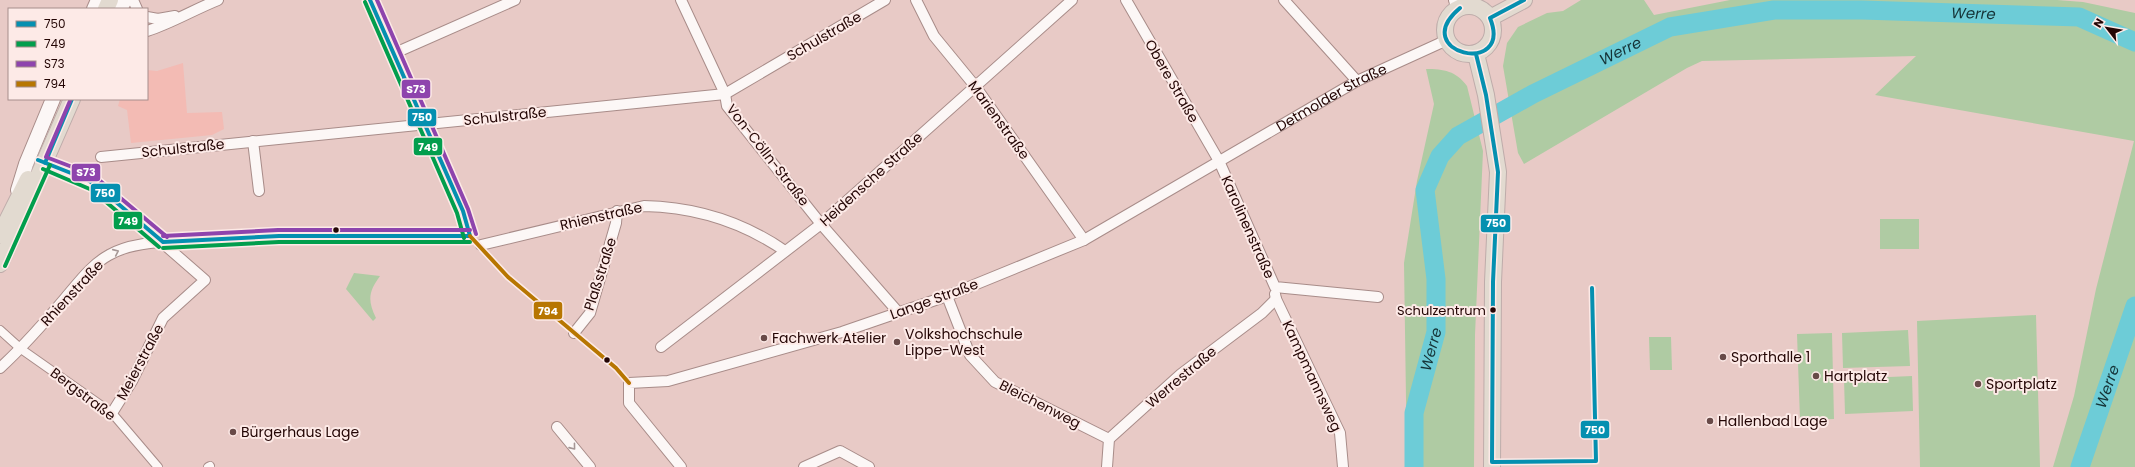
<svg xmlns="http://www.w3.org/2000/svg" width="2135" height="467" font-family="Poppins,sans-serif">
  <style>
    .built { fill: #f3bbb4 }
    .green { fill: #afcba3 }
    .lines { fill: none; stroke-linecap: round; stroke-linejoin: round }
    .river { stroke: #6dccd7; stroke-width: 19 }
    .pedestrian-casing { stroke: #a88c89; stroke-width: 10 }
    .minor-casing { stroke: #a88c89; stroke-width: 12 }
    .secondary-casing { stroke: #a88c89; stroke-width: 16 }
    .primary-casing { stroke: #beacaa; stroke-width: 18 }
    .pedestrian { stroke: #fcf7f6; stroke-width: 8 }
    .minor { stroke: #fcf7f6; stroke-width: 10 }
    .secondary { stroke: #fcf7f6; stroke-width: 14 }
    .primary { stroke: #e2dad0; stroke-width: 16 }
    .bus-1-casing { stroke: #fdeae7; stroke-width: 7 }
    .bus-2-casing { stroke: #fdeae7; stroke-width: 7 }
    .bus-3-casing { stroke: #fdeae7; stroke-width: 7 }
    .bus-4-casing { stroke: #fdeae7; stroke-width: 7 }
    .bus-1 { stroke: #0590b0; stroke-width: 4 }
    .bus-2 { stroke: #029e4d; stroke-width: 4 }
    .bus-3 { stroke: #8e44ad; stroke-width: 4 }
    .bus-4 { stroke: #b77601; stroke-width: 4 }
    .oneway { stroke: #a59695 }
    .bus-dot { fill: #230504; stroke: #fdeae7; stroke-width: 1.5 }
    .poi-dot { fill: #684a48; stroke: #fdeae7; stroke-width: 1.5 }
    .labels { text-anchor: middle; stroke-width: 4; stroke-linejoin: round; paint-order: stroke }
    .bus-label { font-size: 13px; fill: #230504; stroke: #fdeae7; text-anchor: end }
    .street-label { font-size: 14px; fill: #230504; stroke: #fdeae7 }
    .poi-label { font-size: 14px; fill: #230504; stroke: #fdeae7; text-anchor: start }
    .water-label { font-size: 15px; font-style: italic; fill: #153337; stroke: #fdeae7 }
    .line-badge { stroke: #fdeae7; stroke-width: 1.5 }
    .badge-label { font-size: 11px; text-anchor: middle; font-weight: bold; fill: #fff }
  </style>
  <rect width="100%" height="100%" fill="#e8cac6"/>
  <path class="built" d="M 183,63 L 187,113 L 222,112 L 224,129 L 212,135 L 131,143 L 127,110 L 118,106 L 120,99 L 147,99 L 147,70 L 157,71 Z"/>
  <path class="green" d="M 1581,0 L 1644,0 L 1654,15 L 1730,0 L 2057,0 L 2083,2 L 2135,13 L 2135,467 L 2053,467 L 2074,396 L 2096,289 L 2134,141 L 1875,95 L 1916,56 L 1702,61 L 1687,68 L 1524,164 L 1518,153 L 1503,66 L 1507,43 L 1518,27 L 1547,13 L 1563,11 Z
    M 1426,69 C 1444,69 1456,71 1467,86 L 1483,151 L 1475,335 L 1474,467 L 1407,467 L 1404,263 L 1417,181 L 1434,104 Z
    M 1880,219 L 1919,219 L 1919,249 L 1880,249 Z
    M 354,273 L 380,276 C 369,291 367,300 376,318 L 373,321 L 346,289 Z
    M 2036,315 L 2040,467 L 1920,467 L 1917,321 Z
    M 1908,330 L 1910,366 L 1843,368 L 1842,333 Z
    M 1832,333 L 1834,419 L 1800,420 L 1797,334 Z
    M 1649,337 L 1671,337 L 1672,370 L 1650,370 Z
    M 1912,376 L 1913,411 L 1845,414 L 1844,379 Z"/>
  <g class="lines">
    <g class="river">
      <path id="s1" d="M 1414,467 L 1414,413 L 1436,332 L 1436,279 L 1425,190 L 1440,156 L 1458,136 L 1533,94 L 1670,27 L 1774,10 L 1862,10 L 2079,17 L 2135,42"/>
      <path id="s2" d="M 2080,467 L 2135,306"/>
    </g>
    <g class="pedestrian-casing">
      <path id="pedestrian" d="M 0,330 L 21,349 L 112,413 L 158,467
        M 208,467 L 210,466"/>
    </g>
    <g class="minor-casing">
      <g id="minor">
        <path d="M 133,0 L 137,9"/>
        <path d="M 681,0 L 725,94 L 727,106 L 821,224 L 898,312"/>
        <path d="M 916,0 L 934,36 L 975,86 L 1084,240"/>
        <path d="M 1126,0 L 1219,161 L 1275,287 L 1378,297"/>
        <path d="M 1284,0 L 1357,81"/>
        <path d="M 147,17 L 158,19 L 175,16"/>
        <path d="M 147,31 C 172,23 193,10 218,0"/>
        <path d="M 395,53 L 515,0"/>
        <path d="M 253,141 L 259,191"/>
        <path d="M 101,157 L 725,94 L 885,0"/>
        <path d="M 40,161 L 86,179 L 96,185 L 205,280 L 163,318 L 132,381 L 112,413"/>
        <path d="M 481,245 L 644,206 C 694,207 743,222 785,251"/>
        <path d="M 1275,294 L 1276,299 L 1340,433 L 1343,467"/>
        <path d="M 947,296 L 970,355 L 995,382 L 1109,439"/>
        <path d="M 574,333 L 590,313 L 616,223 L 617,211"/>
        <path d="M 661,347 L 821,224 L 1072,0"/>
        <path d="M 0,368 C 24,346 45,322 66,297 C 79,282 91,265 109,255 C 131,242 164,242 189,240 C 282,232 376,235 470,236 L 463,211 L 370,0"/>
        <path d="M 557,427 L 590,467"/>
        <path id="s3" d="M 681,467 L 629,403 L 629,383 L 668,381 L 842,332 L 947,296 L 1084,240 L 1357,81 L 1447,40"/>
        <path d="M 804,467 L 840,451 L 869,467"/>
        <path d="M 1107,467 L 1109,439 L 1181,374 L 1262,313 L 1276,299"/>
      </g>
    </g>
    <g class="secondary-casing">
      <path id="secondary" d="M 1456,0 L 1460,8
        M 94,9 L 98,0
        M 120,9 L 125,0
        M 18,190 L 26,164 L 53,99"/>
    </g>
    <g class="primary-casing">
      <path id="primary" d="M1445 30a24 24 0 1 1 48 0a24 24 0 1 1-48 0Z
        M 106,9 L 110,0
        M 1490,18 L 1524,0
        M 1476,54 L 1486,95 L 1498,172 L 1493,282 L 1492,467
        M 0,235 L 28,179
        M 0,264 L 72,99"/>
    </g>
    <use href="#pedestrian" class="pedestrian"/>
    <use href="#minor" class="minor"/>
    <use href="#secondary" class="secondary"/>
    <use href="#primary" class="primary"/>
    <g class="bus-1-casing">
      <path id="bus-1" d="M 370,0 L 463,211 L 470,236
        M 1460,8 C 1406,53 1514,78 1490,18
        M 1490,18 L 1524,0
        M 1476,54 L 1486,95 L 1498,172 L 1493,282 L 1492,462 L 1596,461 L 1592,288
        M 38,160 L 86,179 L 96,185 L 163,242
        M 45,163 L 72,99
        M 163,242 L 279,236 L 470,236"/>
    </g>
    <g class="bus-2-casing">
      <path id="bus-2" d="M 365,2 L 457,213 L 464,238
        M 43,169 L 92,190 L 159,247
        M 163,248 L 279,242 L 470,242
        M 5,266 L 50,165"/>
    </g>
    <g class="bus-3-casing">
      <path id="bus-3" d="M 377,0 L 468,209 L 476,234
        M 70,101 L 46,157 L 88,173 L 99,180 L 167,237
        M 163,236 L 278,230 L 470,230"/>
    </g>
    <g class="bus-4-casing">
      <path id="bus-4" d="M 470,236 L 508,277 L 616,368 L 629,383"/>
    </g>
    <use href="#bus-1" class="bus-1"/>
    <use href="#bus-2" class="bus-2"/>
    <use href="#bus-3" class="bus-3"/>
    <use href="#bus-4" class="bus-4"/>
  </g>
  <defs><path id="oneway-chevron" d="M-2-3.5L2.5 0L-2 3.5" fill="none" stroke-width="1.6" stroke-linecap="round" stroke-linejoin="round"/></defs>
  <g class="oneway">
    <use href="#oneway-chevron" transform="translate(116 252) rotate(-24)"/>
    <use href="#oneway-chevron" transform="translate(573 447) rotate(51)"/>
  </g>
  <g class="bus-dot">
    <circle cx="336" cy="230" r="3.5"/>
    <circle cx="1493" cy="310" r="3.5"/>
    <circle cx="607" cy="360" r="3.5"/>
  </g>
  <g class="poi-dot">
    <circle cx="764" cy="338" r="4"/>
    <circle cx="897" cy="342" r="4"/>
    <circle cx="1723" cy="357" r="4"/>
    <circle cx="1816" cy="376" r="4"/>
    <circle cx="1978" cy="384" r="4"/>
    <circle cx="1710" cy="421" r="4"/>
    <circle cx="233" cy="432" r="4"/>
  </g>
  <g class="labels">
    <g class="bus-label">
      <text x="1486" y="315">Schulzentrum</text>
    </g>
    <g class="street-label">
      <text transform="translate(824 36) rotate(-30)" y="5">Schulstraße</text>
      <text transform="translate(1172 81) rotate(60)" y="5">Obere Straße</text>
      <text dy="5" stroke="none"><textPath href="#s3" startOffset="867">Detmolder Straße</textPath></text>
      <text transform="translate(505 116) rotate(-6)" y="5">Schulstraße</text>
      <text transform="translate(999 120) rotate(54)" y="5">Marienstraße</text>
      <text transform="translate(183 148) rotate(-6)" y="5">Schulstraße</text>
      <text transform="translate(768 155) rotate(52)" y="5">Von-Cölln-Straße</text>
      <text transform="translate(871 179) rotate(-42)" y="5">Heidensche Straße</text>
      <text transform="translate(601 216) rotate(-13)" y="5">Rhienstraße</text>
      <text transform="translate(1248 227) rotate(66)" y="5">Karolinenstraße</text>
      <text transform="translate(600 274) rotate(-72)" y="5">Plaßstraße</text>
      <text transform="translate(72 293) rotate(-47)" y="5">Rhienstraße</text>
      <text transform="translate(934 299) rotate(-20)" y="5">Lange Straße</text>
      <text transform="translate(140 362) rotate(-62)" y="5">Meierstraße</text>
      <text transform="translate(1312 376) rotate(65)" y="5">Kampmannsweg</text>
      <text transform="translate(1181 377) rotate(-40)" y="5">Werrestraße</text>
      <text transform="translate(83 394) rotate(37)" y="5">Bergstraße</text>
      <text transform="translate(1040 404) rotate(27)" y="5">Bleichenweg</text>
    </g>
    <g class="poi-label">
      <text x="905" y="339">Volkshochschule<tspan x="905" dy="16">Lippe-West</tspan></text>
      <text x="772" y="343">Fachwerk Atelier</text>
      <text x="1731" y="362">Sporthalle 1</text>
      <text x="1824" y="381">Hartplatz</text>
      <text x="1986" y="389">Sportplatz</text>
      <text x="1718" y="426">Hallenbad Lage</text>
      <text x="241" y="437">Bürgerhaus Lage</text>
    </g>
    <g class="water-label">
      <text dy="5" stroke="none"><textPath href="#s1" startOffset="888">Werre</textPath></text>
      <text dy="5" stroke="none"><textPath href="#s1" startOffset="528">Werre</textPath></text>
      <text dy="5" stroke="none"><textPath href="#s1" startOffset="120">Werre</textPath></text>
      <text dy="5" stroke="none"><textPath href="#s2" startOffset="85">Werre</textPath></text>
    </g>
  </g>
  <g class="line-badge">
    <rect x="401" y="79" width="30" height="20" rx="4" fill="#8e44ad"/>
    <rect x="407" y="108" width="30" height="19" rx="4" fill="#0590b0"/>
    <rect x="413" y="137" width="30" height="19" rx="4" fill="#029e4d"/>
    <rect x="71" y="163" width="30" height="19" rx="4" fill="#8e44ad"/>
    <rect x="90" y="183" width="31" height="20" rx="4" fill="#0590b0"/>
    <rect x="113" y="211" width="30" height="19" rx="4" fill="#029e4d"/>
    <rect x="1480" y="214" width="31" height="19" rx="4" fill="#0590b0"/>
    <rect x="533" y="301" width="30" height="19" rx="4" fill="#b77601"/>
    <rect x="1580" y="420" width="30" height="19" rx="4" fill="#0590b0"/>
  </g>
  <g class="badge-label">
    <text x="416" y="93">S73</text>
    <text x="422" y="121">750</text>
    <text x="428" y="151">749</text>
    <text x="86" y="176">S73</text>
    <text x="105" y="197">750</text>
    <text x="128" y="225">749</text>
    <text x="1496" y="227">750</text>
    <text x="548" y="315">794</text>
    <text x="1595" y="434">750</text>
  </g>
  <rect x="8" y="8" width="140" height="92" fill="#fdeae7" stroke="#a68e8c"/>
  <rect x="16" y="21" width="20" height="6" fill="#0590b0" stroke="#a68e8c"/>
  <text x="44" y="28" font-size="12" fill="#230504">750</text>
  <rect x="16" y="41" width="20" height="6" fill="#029e4d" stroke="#a68e8c"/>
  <text x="44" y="48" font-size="12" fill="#230504">749</text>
  <rect x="16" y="61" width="20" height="6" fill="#8e44ad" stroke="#a68e8c"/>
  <text x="44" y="68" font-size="12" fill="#230504">S73</text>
  <rect x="16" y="81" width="20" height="6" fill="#b77601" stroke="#a68e8c"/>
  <text x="44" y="88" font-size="12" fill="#230504">794</text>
  <g transform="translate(2107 28) rotate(301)" stroke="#fdeae7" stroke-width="3" paint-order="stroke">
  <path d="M0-3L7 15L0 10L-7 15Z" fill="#230504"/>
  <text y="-6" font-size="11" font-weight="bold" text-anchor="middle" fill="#230504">N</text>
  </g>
</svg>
